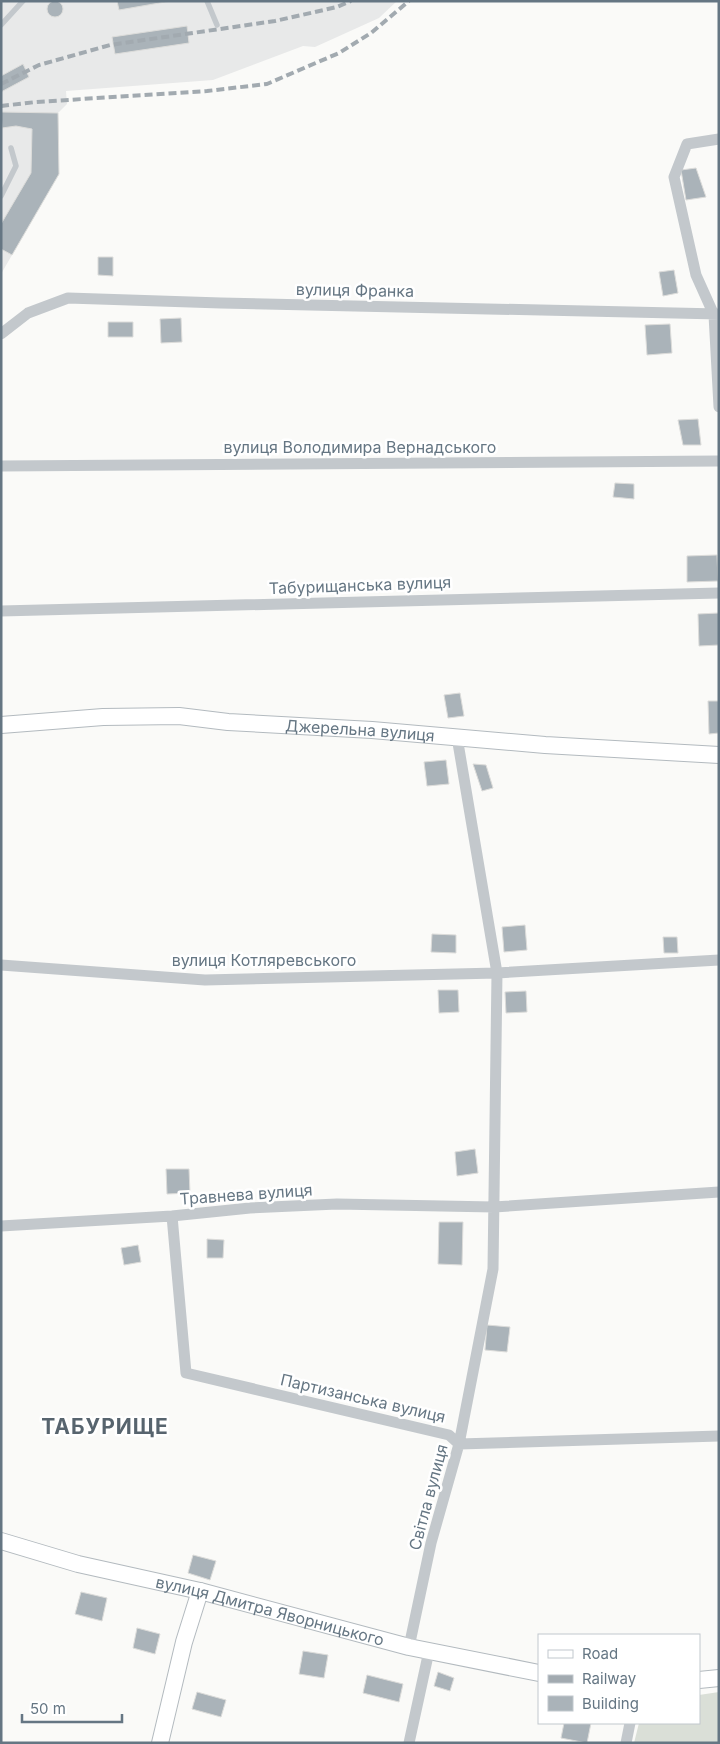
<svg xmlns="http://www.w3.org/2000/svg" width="720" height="1744" font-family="Inter,sans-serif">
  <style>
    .built { fill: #e8e9e9 }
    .green { fill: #dadfd7 }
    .building { fill: #aab3b9; stroke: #dcdcda }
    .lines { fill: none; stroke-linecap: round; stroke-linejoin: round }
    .secondary-casing { stroke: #b3babf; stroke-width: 18 }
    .lane { stroke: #c3c8cc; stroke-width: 5.5 }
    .street { stroke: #c3c8cc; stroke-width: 11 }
    .secondary { stroke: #fff; stroke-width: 16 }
    .rail { stroke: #a2aab0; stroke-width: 4; stroke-dasharray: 8 4; stroke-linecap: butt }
    .labels { text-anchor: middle; stroke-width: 5; stroke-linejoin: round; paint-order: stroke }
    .street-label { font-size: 16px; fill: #657683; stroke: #fff }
    .district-label { font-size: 21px; font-weight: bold; letter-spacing: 1px; fill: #57646e; stroke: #fff }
  </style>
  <rect width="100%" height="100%" fill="#fafaf8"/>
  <path class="built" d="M 1,1 L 397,1 L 379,18 L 315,47 L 303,46 L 213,80 L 66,91 L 67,104 L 58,113 L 59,174 L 1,274 Z"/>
  <path class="green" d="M 719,1692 L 719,1743 L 634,1743 L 639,1723 L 699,1723 L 699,1695 Z"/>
  <path class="building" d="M47 9a8 8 0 1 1 16 0a8 8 0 1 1-16 0Z
    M 117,1 L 171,1 L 119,10 Z
    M 187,26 L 189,43 L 115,54 L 112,37 Z
    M 23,64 L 29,77 L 1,92 L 1,76 Z
    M 1,112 L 58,113 L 59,174 L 12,255 L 1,249 L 1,224 L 31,173 L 32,129 L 16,126 L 2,128 Z
    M 696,168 L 706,197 L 686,200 L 681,170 Z
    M 98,257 L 113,257 L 113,276 L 98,275 Z
    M 674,270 L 678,293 L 663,296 L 659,272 Z
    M 181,318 L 182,342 L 161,343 L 160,319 Z
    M 108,322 L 133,322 L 133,337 L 108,337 Z
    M 670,324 L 672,353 L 647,355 L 645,325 Z
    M 698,419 L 701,445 L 683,445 L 678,420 Z
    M 615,483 L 634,484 L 634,499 L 613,497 Z
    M 717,555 L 718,581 L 687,582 L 687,556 Z
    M 719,613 L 719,645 L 699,646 L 698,614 Z
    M 460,693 L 464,716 L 448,718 L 444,695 Z
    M 708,701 L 719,701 L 719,733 L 709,734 Z
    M 446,760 L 449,784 L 427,786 L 424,762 Z
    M 473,764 L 486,765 L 493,788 L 482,791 Z
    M 525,925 L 527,950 L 504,952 L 502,927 Z
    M 432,934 L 456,935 L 456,953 L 431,952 Z
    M 663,937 L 677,937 L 678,953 L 664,953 Z
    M 438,990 L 458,990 L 459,1012 L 439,1013 Z
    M 526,991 L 527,1012 L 506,1013 L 505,992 Z
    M 475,1149 L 478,1173 L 457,1176 L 455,1152 Z
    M 166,1169 L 189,1169 L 190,1193 L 167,1194 Z
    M 439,1222 L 463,1222 L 462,1265 L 438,1264 Z
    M 207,1239 L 224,1240 L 223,1258 L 207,1258 Z
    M 138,1245 L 141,1262 L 124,1265 L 121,1248 Z
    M 487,1325 L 510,1327 L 507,1352 L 485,1350 Z
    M 193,1555 L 216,1561 L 210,1580 L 188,1573 Z
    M 81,1592 L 107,1598 L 102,1621 L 75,1614 Z
    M 137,1628 L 160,1634 L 155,1654 L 133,1648 Z
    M 303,1651 L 328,1655 L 324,1678 L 299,1674 Z
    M 438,1672 L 454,1678 L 450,1691 L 434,1686 Z
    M 367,1675 L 403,1684 L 399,1702 L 363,1693 Z
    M 197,1692 L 226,1700 L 221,1717 L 192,1709 Z
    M 564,1723 L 591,1723 L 587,1743 L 561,1738 Z"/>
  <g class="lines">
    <g class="secondary-casing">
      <g id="secondary">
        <path id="s1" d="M 1,725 L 103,717 L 179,716 L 228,722 L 372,730 L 545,745 L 719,755"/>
        <path id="s2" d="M 1,1541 L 78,1564 L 200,1591 L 409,1647 L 539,1673"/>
        <path d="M 699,1680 L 719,1678"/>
        <path d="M 160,1743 L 184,1642 L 200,1591"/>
      </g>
    </g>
    <path class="lane" d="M 207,1 L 217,25
      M 1,25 L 23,1
      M 1,196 L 16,166 L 11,148"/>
    <path class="street" d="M 719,139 L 687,144 L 674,177 L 696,275 L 714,315 L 719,407
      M 1,334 L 28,313 L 68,298 L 221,303 L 719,314
      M 1,466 L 719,461
      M 1,611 L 719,593
      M 1,965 L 205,980 L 497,973 L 719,960
      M 172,1216 L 186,1373 L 449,1435 L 459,1444 L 719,1436
      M 1,1226 L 172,1216 L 250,1208 L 337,1204 L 494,1207 L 719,1192
      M 409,1647 L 431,1543 L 459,1444 L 493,1269 L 497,973 L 457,737
      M 409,1743 L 429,1651
      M 626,1743 L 630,1723"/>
    <use href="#secondary" class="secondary"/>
    <path class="rail" d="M 1,84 L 39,65 L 110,45 L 275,21 L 337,7 L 351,1
      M 1,106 L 36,102 L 207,91 L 267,84 L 339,53 L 371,33 L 409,1"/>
  </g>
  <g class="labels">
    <g class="street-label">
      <text transform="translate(355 290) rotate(1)" y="6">вулиця Франка</text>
      <text x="360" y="453">вулиця Володимира Вернадського</text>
      <text transform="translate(360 585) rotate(-2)" y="6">Табурищанська вулиця</text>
      <text dy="6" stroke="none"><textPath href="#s1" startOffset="360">Джерельна вулиця</textPath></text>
      <text x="264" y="966">вулиця Котляревського</text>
      <text transform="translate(246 1194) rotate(-4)" y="6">Травнева вулиця</text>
      <text transform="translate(363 1398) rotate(13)" y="6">Партизанська вулиця</text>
      <text transform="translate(428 1497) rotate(-75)" y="6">Світла вулиця</text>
      <text dy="6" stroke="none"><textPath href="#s2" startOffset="278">вулиця Дмитра Яворницького</textPath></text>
    </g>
    <g class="district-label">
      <text x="105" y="1434">ТАБУРИЩЕ</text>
    </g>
  </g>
  <rect width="720" height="1744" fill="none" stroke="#657683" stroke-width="5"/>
  <rect x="538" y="1634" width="162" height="90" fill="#ffffff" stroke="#c1c8cd"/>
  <rect x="548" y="1650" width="25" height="8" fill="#ffffff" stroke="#c1c8cd"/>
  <text x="582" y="1659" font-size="15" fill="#657683">Road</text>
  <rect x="548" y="1675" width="25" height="8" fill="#a2aab0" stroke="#c1c8cd"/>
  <text x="582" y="1684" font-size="15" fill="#657683">Railway</text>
  <rect x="548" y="1696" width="25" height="15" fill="#aab3b9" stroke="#c1c8cd"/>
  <text x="582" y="1709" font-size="15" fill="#657683">Building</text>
  <path d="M22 1714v8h100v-8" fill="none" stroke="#657683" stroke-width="2.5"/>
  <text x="30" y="1714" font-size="15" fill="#657683" stroke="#ffffff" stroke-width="4" paint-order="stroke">50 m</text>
</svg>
